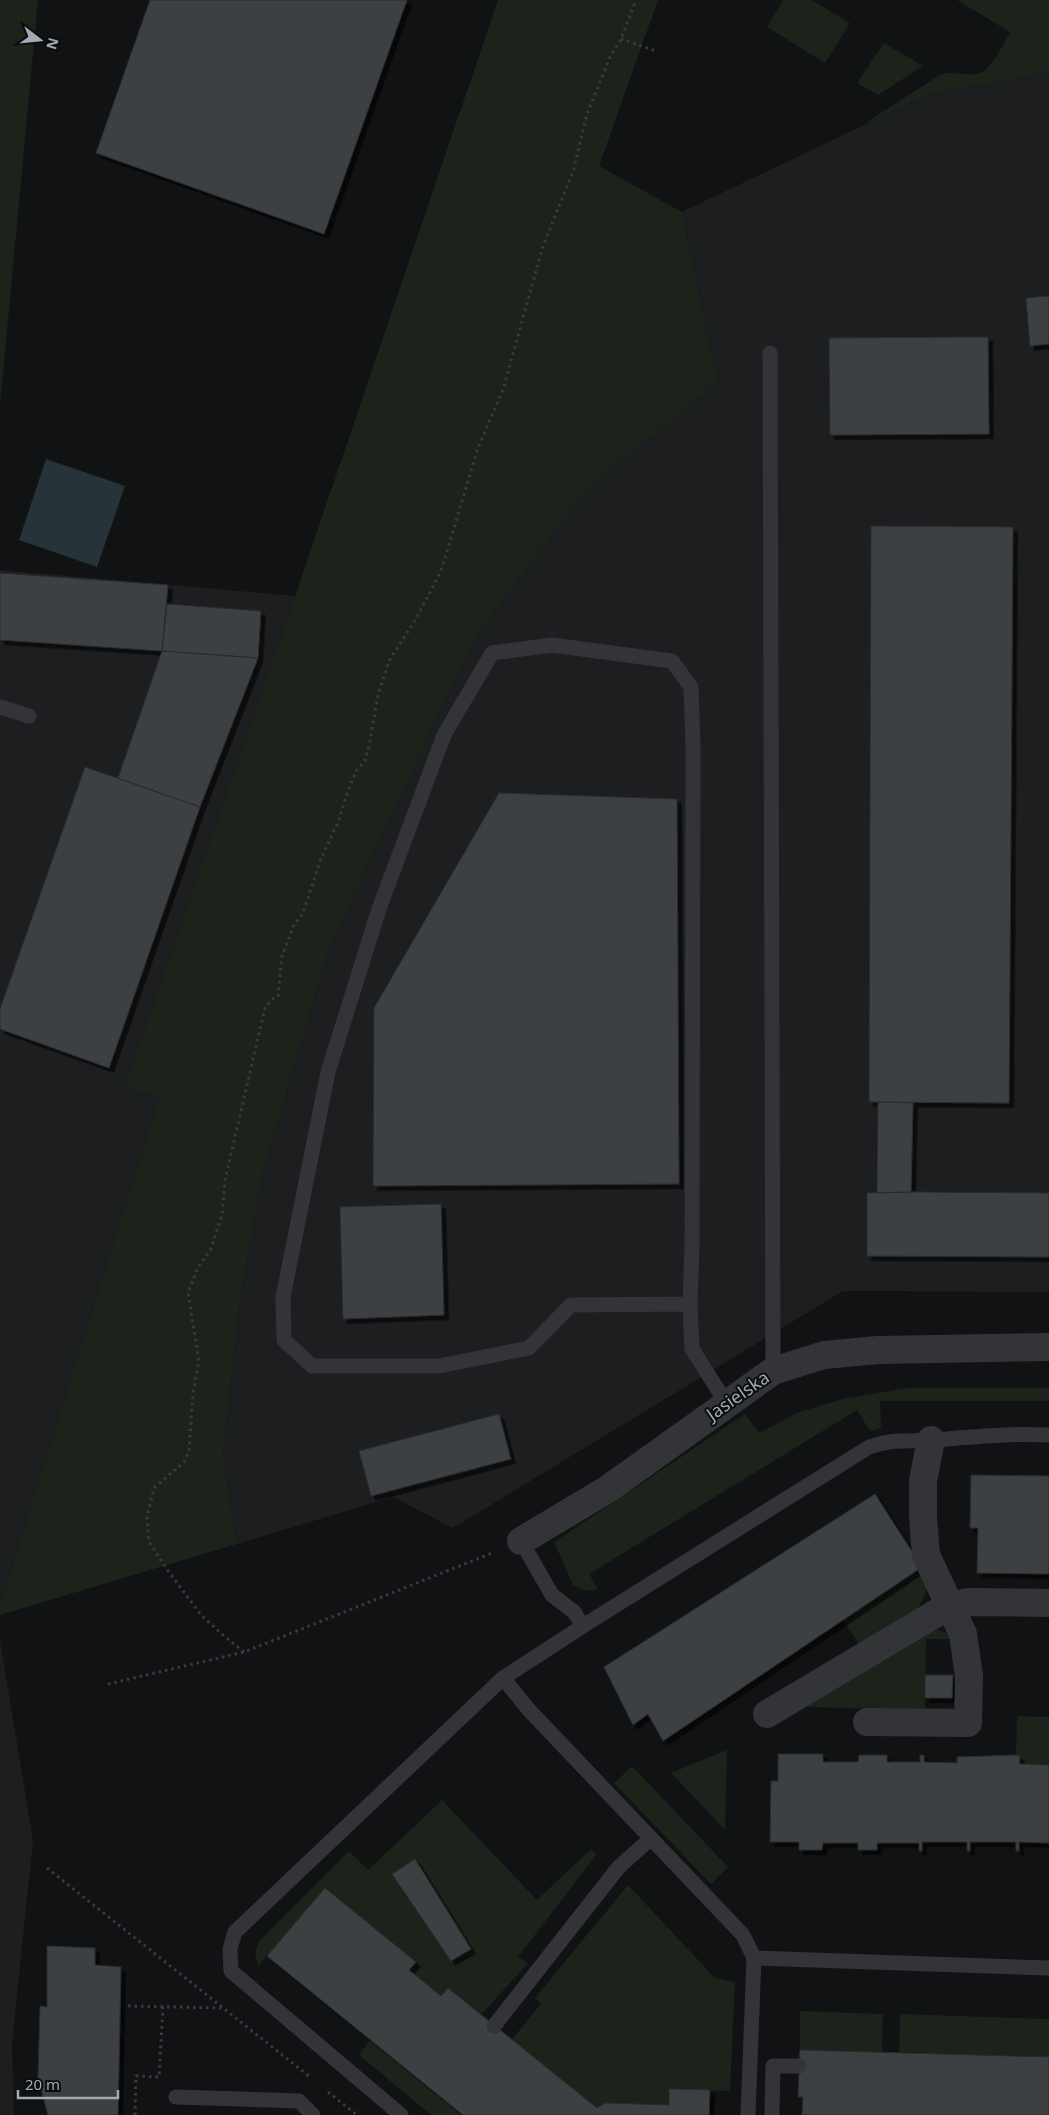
<svg xmlns="http://www.w3.org/2000/svg" width="1049" height="2115" font-family="'Noto Sans',sans-serif">
  <style>
    .built { fill: #1d1e20 }
    .green { fill: #1b231b }
    .water { fill: #263338 }
    .building { fill: #3d4043; stroke: #2b2c2f; filter: url(#shadow) }
    .lines { fill: none; stroke-linecap: round; stroke-linejoin: round }
    .path { stroke: #383b3f; stroke-width: 3; stroke-dasharray: 2.5 4; stroke-linecap: butt }
    .lane { stroke: #323438; stroke-width: 15 }
    .street { stroke: #323438; stroke-width: 28 }
    .labels { text-anchor: middle; stroke-width: 4; stroke-linejoin: round; paint-order: stroke }
    .street-label { font-size: 18px; fill: #a1abb5; stroke: #0c0d0e }
  </style>
  <defs>
    <filter id="shadow"><feDropShadow dx="4.5" dy="4.5" stdDeviation="0" flood-color="#0009"/></filter>
  </defs>
  <rect width="100%" height="100%" fill="#111213"/>
  <path class="built" d="M 1049,73 L 1049,1292 L 843,1291 L 453,1528 L 393,1497 L 237,1544 L 223,1456 L 240,1302 L 262,1176 L 330,946 L 476,636 L 568,515 L 621,462 L 718,383 L 682,212 L 929,94 Z
    M 0,570 L 295,596 L 124,1088 L 159,1097 L 0,1604 Z
    M 0,1640 L 33,1840 L 12,2045 L 14,2115 L 0,2115 Z"/>
  <path class="green" d="M 0,0 L 38,0 L 0,406 Z
    M 498,0 L 658,0 L 599,166 L 682,212 L 718,383 L 621,462 L 568,515 L 476,636 L 330,946 L 262,1176 L 240,1302 L 223,1456 L 237,1544 L 0,1615 L 0,1604 L 159,1097 L 124,1088 L 295,596 Z
    M 783,0 L 812,0 L 850,23 L 825,63 L 767,27 Z
    M 957,0 L 1049,0 L 1049,73 L 929,94 L 869,123 L 868,121 L 940,75 C 952,70 963,76 976,74 C 990,73 1004,43 1010,32 Z
    M 884,43 L 923,66 L 878,95 L 857,83 Z
    M 906,1388 L 1049,1388 L 1049,1401 L 880,1401 L 881,1428 L 870,1431 L 857,1410 L 589,1574 L 598,1589 L 585,1591 L 573,1585 L 554,1542 L 745,1414 L 759,1433 L 799,1412 L 843,1399 Z
    M 922,1567 C 928,1586 929,1594 916,1609 L 859,1644 L 843,1620 Z
    M 938,1630 L 947,1633 L 953,1639 L 926,1639 L 925,1710 L 806,1707 L 931,1631 Z
    M 1017,1716 L 1049,1717 L 1049,1764 L 1019,1764 L 1020,1756 L 1016,1755 Z
    M 727,1750 L 725,1830 L 671,1773 Z
    M 632,1766 L 728,1867 L 711,1884 L 614,1783 Z
    M 442,1800 L 537,1900 L 591,1849 L 596,1855 L 518,1957 L 528,1963 L 481,2015 L 448,1988 L 441,1996 L 409,1970 L 416,1962 L 325,1888 L 258,1966 L 255,1953 L 259,1941 L 349,1851 L 368,1870 Z
    M 628,1885 L 715,1978 L 735,1982 L 730,2091 L 670,2089 L 669,2105 L 605,2103 L 597,2108 L 512,2039 L 541,2004 L 535,1998 Z
    M 800,2011 L 883,2014 L 882,2052 L 800,2050 Z
    M 900,2014 L 1049,2019 L 1049,2057 L 899,2052 Z
    M 370,2040 L 462,2115 L 431,2115 L 359,2055 Z"/>
  <path class="water" d="M 46,459 L 125,486 L 97,567 L 19,540 Z"/>
  <path class="building" d="M 150,0 L 407,0 L 324,234 L 96,153 Z
    M 1049,296 L 1049,344 L 1030,346 L 1026,298 Z
    M 988,337 L 989,434 L 830,435 L 829,338 Z
    M 871,526 L 1013,527 L 1009,1103 L 869,1102 Z
    M 0,573 L 168,585 L 162,651 L 0,640 Z
    M 167,604 L 261,611 L 258,658 L 162,651 Z
    M 162,651 L 258,658 L 200,807 L 118,778 Z
    M 85,767 L 200,807 L 109,1068 L 0,1029 L 0,1009 Z
    M 499,793 L 677,799 L 679,1184 L 373,1186 L 374,1008 Z
    M 878,1102 L 913,1103 L 911,1192 L 877,1193 Z
    M 911,1192 L 1049,1193 L 1049,1257 L 867,1256 L 867,1193 Z
    M 441,1204 L 444,1315 L 343,1319 L 340,1207 Z
    M 499,1414 L 511,1459 L 371,1496 L 359,1451 Z
    M 971,1475 L 1049,1476 L 1049,1574 L 977,1573 L 978,1528 L 970,1528 Z
    M 875,1494 L 922,1567 L 663,1741 L 648,1714 L 633,1725 L 604,1667 Z
    M 925,1675 L 953,1675 L 952,1698 L 925,1698 Z
    M 778,1754 L 823,1754 L 823,1762 L 858,1762 L 859,1755 L 887,1755 L 887,1762 L 920,1762 L 920,1755 L 924,1755 L 924,1762 L 957,1763 L 957,1757 L 1016,1755 L 1020,1756 L 1019,1764 L 1049,1765 L 1049,1843 L 1019,1842 L 1019,1851 L 1016,1851 L 1016,1842 L 970,1842 L 970,1851 L 967,1851 L 967,1842 L 922,1842 L 922,1851 L 919,1851 L 919,1843 L 877,1843 L 877,1850 L 858,1850 L 858,1843 L 823,1843 L 822,1850 L 799,1850 L 799,1842 L 770,1842 L 771,1781 L 778,1781 Z
    M 415,1859 L 471,1949 L 451,1961 L 392,1874 Z
    M 325,1888 L 416,1962 L 409,1970 L 441,1996 L 448,1988 L 597,2108 L 605,2103 L 669,2105 L 669,2089 L 710,2090 L 709,2115 L 463,2115 L 267,1956 Z
    M 47,1946 L 95,1948 L 95,1965 L 121,1967 L 118,2115 L 48,2115 L 38,2078 L 40,2006 L 47,2007 Z
    M 800,2050 L 1049,2057 L 1049,2115 L 802,2115 L 803,2097 L 798,2097 Z"/>
  <g class="lines">
    <path class="path" d="M 621,39 L 656,51
      M 244,1652 L 223,1635 L 201,1615 L 169,1572 L 149,1542 L 147,1518 L 154,1488 L 184,1462 L 189,1452 L 193,1392 L 199,1361 L 188,1293 L 198,1267 L 210,1251 L 222,1215 L 225,1180 L 265,1008 L 272,999 L 278,996 L 282,956 L 294,925 L 303,913 L 320,861 L 339,820 L 344,802 L 356,771 L 365,760 L 369,746 L 378,695 L 389,661 L 417,617 L 441,571 L 478,448 L 503,390 L 543,246 L 573,172 L 587,114 L 610,57 L 621,39 L 636,0
      M 108,1684 L 244,1652 L 492,1553
      M 47,1868 L 310,2077
      M 128,2006 L 222,2008
      M 328,2092 L 357,2115
      M 135,2115 L 136,2076 L 159,2077 L 163,2007"/>
    <path class="lane" d="M 770,353 L 773,1371
      M 0,707 L 29,716
      M 690,1304 L 692,1245 L 693,745 L 691,687 L 672,661 L 552,645 L 492,653 L 444,735 L 379,909 L 328,1072 L 283,1297 L 284,1340 L 312,1366 L 439,1366 L 529,1348 L 571,1305 L 690,1304 L 692,1349 L 727,1404
      M 521,1541 L 552,1595 L 574,1612 L 583,1626 L 869,1447 C 895,1438 909,1442 934,1440 C 972,1437 1010,1433 1049,1435
      M 503,1678 L 529,1710 L 743,1935 L 754,1958 L 748,2115
      M 754,1958 L 1049,1968
      M 494,2026 L 618,1868 L 650,1839
      M 176,2097 L 299,2101 L 313,2115
      M 401,2115 L 231,1971 L 230,1949 L 235,1932 L 503,1678 L 583,1626
      M 772,2115 L 773,2066 L 799,2066"/>
    <path class="street" d="M 521,1541 L 608,1489 L 773,1371 L 824,1355 L 878,1350 L 1049,1347
      M 767,1714 L 950,1605 L 969,1602 L 1049,1603
      M 867,1722 L 968,1723 L 969,1676 L 963,1634 L 926,1555 L 923,1517 L 923,1481 L 931,1440"/>
  </g>
  <g class="labels">
    <g class="street-label">
      <text transform="translate(738 1396) rotate(-35)" y="6">Jasielska</text>
    </g>
  </g>
  <g transform="translate(40 40) rotate(106)" stroke="#0c0d0e" stroke-width="4" paint-order="stroke">
  <path d="M0-4L9 19L0 12L-9 19Z" fill="#a1abb5"/>
  <text y="-8" font-size="14" font-weight="bold" text-anchor="middle" fill="#a1abb5">N</text>
  </g>
  <path d="M18 2090v8h100v-8" fill="none" stroke="#a1abb5" stroke-width="2.5"/>
  <text x="25" y="2090" font-size="15" fill="#a1abb5" stroke="#0c0d0e" stroke-width="4" paint-order="stroke">20 m</text>
</svg>
